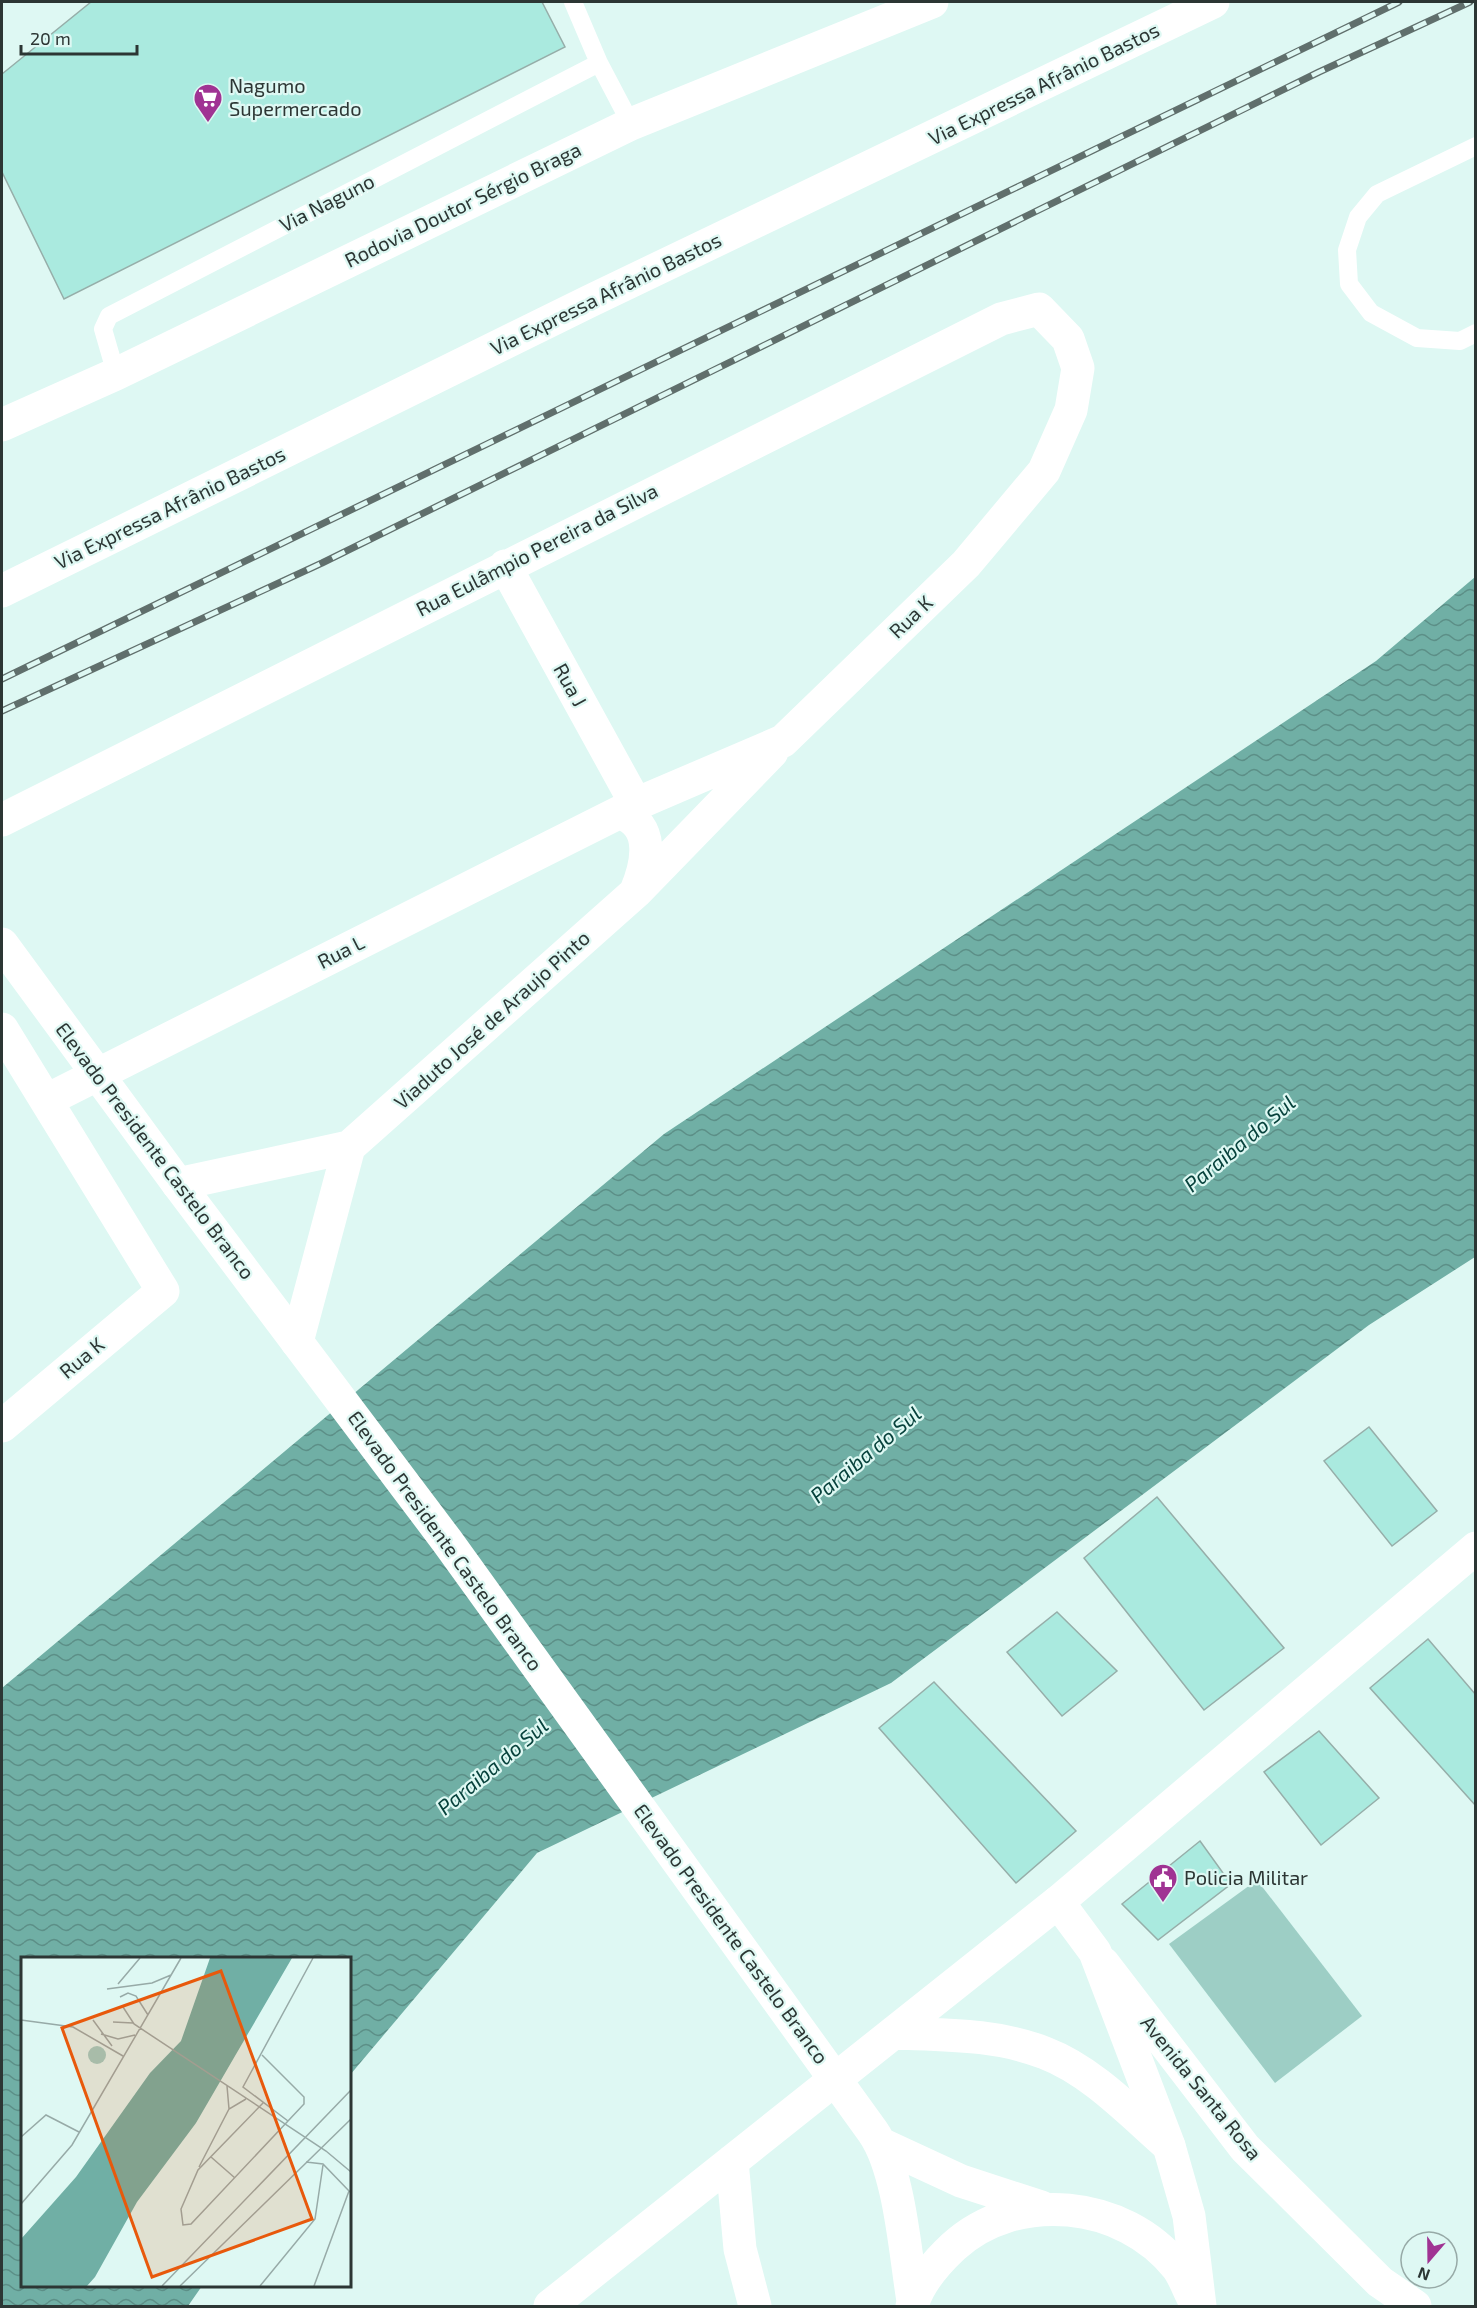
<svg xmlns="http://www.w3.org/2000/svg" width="1477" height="2308" font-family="'Exo 2',sans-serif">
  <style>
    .pitch { fill: #9dcec5 }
    .water { fill: url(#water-waves) }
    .building { fill: #aaeadf; stroke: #96aea9; stroke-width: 1.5 }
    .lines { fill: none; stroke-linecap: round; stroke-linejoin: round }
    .service { stroke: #fff; stroke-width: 18 }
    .minor { stroke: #fff; stroke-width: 33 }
    .tertiary { stroke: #fff; stroke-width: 33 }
    .secondary { stroke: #fff; stroke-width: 33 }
    .rail-casing { stroke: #606f6c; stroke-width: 7 }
    .rail { stroke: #def8f3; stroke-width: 4.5; stroke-dasharray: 14; stroke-linecap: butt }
    .labels { text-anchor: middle; stroke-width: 4.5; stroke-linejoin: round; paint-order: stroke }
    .street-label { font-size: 20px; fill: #2c3634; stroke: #def8f3 }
    .poi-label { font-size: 20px; fill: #2c3634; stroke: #def8f3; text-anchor: start }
    .water-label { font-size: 21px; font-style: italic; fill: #07423c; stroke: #def8f3 }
    .inset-road { fill: none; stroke: #97aaa7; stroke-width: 1.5 }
    .view { fill: #e8590c; fill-opacity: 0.15; stroke: #e8590c; stroke-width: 3 }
    .inset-edge { fill: none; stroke: #2c3634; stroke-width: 3 }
  </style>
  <defs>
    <pattern id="water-waves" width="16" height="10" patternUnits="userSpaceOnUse" patternTransform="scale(1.5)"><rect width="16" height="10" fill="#70afa5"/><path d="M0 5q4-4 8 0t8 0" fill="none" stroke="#5c8f87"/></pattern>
  </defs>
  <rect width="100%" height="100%" fill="#def8f3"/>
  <path class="pitch" d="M 1257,1880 L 1362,2016 L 1275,2083 L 1169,1944 Z"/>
  <path class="water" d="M 1475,577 L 1475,1257 L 1369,1325 L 891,1683 L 537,1853 L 350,2075 L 350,1958 L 22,1958 L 22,2286 L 202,2286 L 188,2306 L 2,2306 L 2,1688 L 664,1134 L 1376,661 Z"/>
  <path class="building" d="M 91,2 L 542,2 L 565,47 L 64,299 L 2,172 L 2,74 Z
    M 1369,1427 L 1437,1511 L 1392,1546 L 1324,1461 Z
    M 1157,1497 L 1284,1648 L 1204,1710 L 1084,1558 Z
    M 1057,1612 L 1117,1671 L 1062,1716 L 1007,1652 Z
    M 1428,1639 L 1476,1695 L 1476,1806 L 1370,1688 Z
    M 934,1682 L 1076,1831 L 1016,1883 L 879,1728 Z
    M 1319,1731 L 1379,1798 L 1321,1845 L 1264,1772 Z
    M 1200,1841 L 1231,1884 L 1158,1940 L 1122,1904 Z"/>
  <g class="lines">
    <path class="service" d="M 573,2 L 599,63 L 631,124
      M 1476,146 L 1377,194 L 1358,217 L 1347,250 L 1349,284 L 1371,313 L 1417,338 L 1460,341 L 1476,333
      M 116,374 L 103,329 L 109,316 L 599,63"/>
    <path class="minor" d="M 505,566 L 636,804
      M 620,813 C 655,825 648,862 636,891
      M 2,820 L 1001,319 L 1039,309 L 1068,339 L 1078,368 L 1071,410 L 1044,471 L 966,564 L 783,741 L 636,804 L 47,1100
      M 2,1029 L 163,1291 L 2,1426
      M 178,1184 L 349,1147 L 636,892 L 772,752
      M 297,1342 L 349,1147
      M 1103,1963 L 1245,2148 L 1380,2282 L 1415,2306"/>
    <path class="tertiary" d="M 2,944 L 178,1184 L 447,1541 L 873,2132 C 900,2171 905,2253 913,2301
      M 1058,1902 L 1095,1952 L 1169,2146 L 1189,2216 L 1200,2306
      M 881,2144 L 961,2181 L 1041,2207
      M 912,2306 C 918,2284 936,2263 953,2247 C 1016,2189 1124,2200 1177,2267 C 1184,2276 1188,2289 1194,2300"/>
    <path class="secondary" d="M 2,425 L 116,374 L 631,124 L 932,2
      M 2,591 L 590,301 L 1213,2
      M 895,2033 C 945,2035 997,2034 1045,2053 C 1092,2071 1131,2113 1169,2146
      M 732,2161 L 740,2249 L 755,2306
      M 550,2306 L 1058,1902 L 1476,1548"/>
    <g class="rail-casing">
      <path id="rail" d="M 2,679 L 1399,2
        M 2,711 L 322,563 L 1319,72 L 1470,2"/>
    </g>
    <use href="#rail" class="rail"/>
  </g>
  <defs>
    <g id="supermarket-pin" transform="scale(1.5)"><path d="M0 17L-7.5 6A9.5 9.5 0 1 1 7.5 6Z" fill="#a03393" stroke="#def8f3"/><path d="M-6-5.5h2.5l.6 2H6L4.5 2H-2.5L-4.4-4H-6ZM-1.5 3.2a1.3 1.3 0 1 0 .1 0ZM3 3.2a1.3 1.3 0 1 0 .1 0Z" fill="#fff"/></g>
    <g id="civic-pin" transform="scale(1.5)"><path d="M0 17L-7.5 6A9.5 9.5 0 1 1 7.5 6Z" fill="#a03393" stroke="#def8f3"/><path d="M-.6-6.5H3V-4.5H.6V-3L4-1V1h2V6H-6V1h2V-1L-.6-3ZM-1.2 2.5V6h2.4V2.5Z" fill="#fff"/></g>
  </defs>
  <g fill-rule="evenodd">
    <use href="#supermarket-pin" x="208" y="98"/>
    <use href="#civic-pin" x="1163" y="1878"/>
  </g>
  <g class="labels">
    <g class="street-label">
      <text transform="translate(1044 84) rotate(-26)" y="7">Via Expressa Afrânio Bastos</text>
      <text transform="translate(327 203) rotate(-27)" y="7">Via Naguno</text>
      <text transform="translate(463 205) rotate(-26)" y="7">Rodovia Doutor Sérgio Braga</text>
      <text transform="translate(606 294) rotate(-26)" y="7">Via Expressa Afrânio Bastos</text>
      <text transform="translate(170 508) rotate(-26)" y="7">Via Expressa Afrânio Bastos</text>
      <text transform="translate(537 550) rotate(-27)" y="7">Rua Eulâmpio Pereira da Silva</text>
      <text transform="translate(911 617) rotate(-44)" y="7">Rua K</text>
      <text transform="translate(570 685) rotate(61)" y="7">Rua J</text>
      <text transform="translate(341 952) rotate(-27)" y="7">Rua L</text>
      <text transform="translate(492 1020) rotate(-42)" y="7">Viaduto José de Araujo Pinto</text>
      <text transform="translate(155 1151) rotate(53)" y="7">Elevado Presidente Castelo Branco</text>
      <text transform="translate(82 1358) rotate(-40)" y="7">Rua K</text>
      <text transform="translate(445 1541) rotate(54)" y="7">Elevado Presidente Castelo Branco</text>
      <text transform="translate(731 1934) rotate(54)" y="7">Elevado Presidente Castelo Branco</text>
      <text transform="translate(1201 2088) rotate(51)" y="7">Avenida Santa Rosa</text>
    </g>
    <g class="poi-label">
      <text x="229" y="93">Nagumo<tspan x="229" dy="23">Supermercado</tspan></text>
      <text x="1184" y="1885">Policia Militar</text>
    </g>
    <g class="water-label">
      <text transform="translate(1240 1144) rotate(-40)" y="7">Paraiba do Sul</text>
      <text transform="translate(866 1455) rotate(-40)" y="7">Paraiba do Sul</text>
      <text transform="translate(493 1767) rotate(-40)" y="7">Paraiba do Sul</text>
    </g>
  </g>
  <g transform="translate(21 1957)">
    <rect width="330" height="330" fill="#def8f3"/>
    <path d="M67 98a9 9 0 1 1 18 0a9 9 0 1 1-18 0Z" fill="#9dcec5"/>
    <path d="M 189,1 L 271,1 L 175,166 L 116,245 L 74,320 L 66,329 L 0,329 L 0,282 L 55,220 L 129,116 L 160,84 Z" fill="#70afa5"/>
    <path class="inset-road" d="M 97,27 L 119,1M 86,32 L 131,26 L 150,18M 99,40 L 107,36 L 115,39 L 127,58M 102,50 L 113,67 L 305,194 L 330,215M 0,63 L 52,70 L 102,99M 72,63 L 91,89M 92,65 L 112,66M 80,77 L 97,82 L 114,78M 241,98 L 283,140 L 283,147 L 170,267 L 162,268 L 160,252 L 177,213 L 242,146M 206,129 L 208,152M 267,164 L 222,130 L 292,1M 0,180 L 25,158 L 58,175M 190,200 L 214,221M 285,205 L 302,207 L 329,235M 178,210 L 208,152 L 225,142M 0,247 L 51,188 L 160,1M 141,329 L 330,133M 159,329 L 330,162M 239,329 L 294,262 L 302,208M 293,329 L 328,234"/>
    <path class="view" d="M 200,14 L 291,262 L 131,320 L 41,71 Z"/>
    <rect width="330" height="330" class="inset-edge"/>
  </g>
  <rect width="1477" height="2308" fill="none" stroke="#2c3634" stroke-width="6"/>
  <g transform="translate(1429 2260) rotate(200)"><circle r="28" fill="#def8f3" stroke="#97aaa7" stroke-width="1.5"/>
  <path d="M0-4.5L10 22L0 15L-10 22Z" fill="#a03393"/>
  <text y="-9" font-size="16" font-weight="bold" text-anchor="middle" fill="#2c3634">N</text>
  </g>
  <path d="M21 45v9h116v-9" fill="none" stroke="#2c3634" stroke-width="3"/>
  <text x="30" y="45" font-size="18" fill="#2c3634" stroke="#def8f3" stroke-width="4.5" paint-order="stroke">20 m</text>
</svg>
